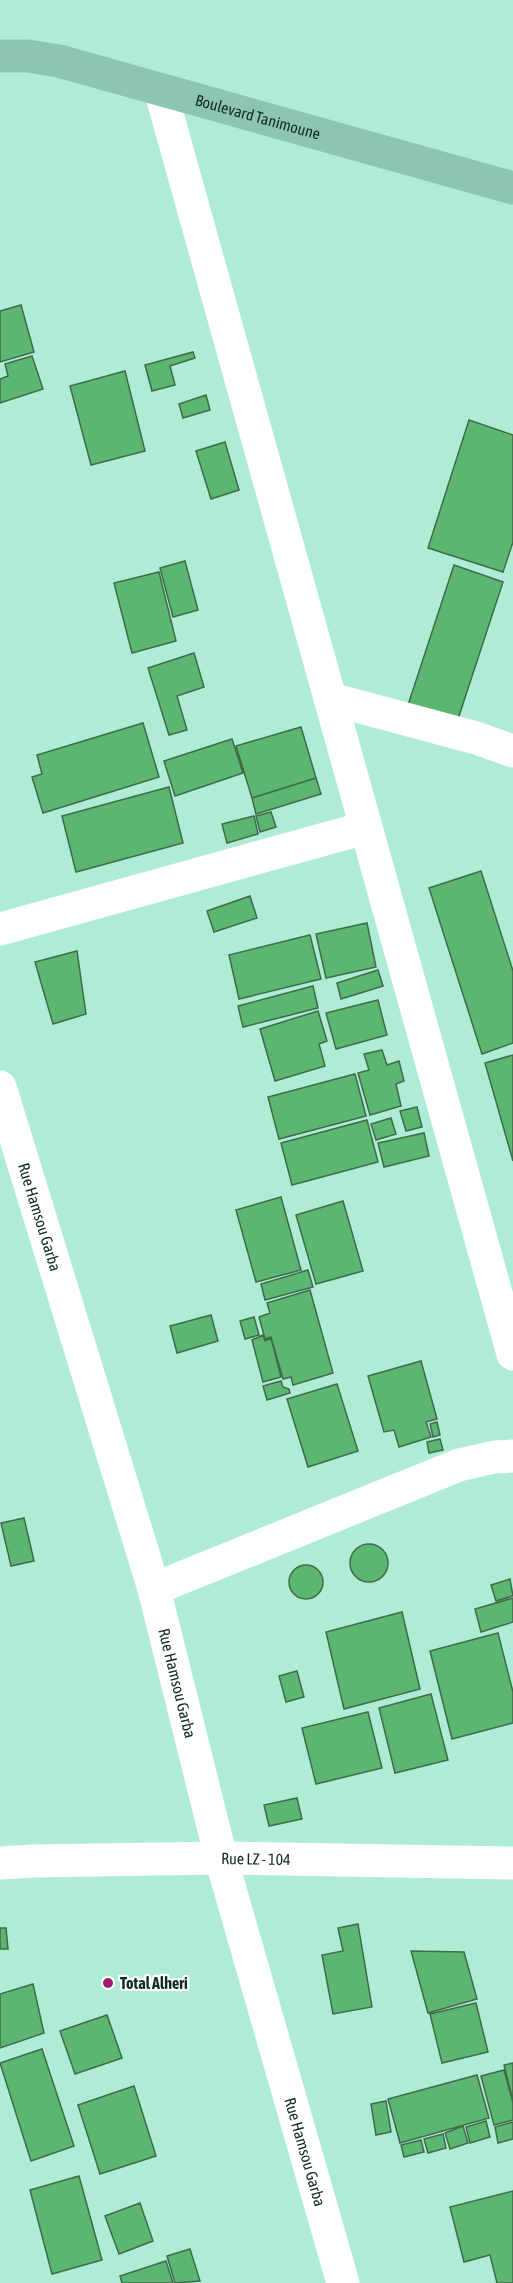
<svg xmlns="http://www.w3.org/2000/svg" width="513" height="2283" font-family="'Asap Condensed',sans-serif">
  <style>
    .building { fill: #5bb671; stroke: #416a4a; stroke-width: 1.5 }
    .lines { fill: none; stroke-linecap: round; stroke-linejoin: round }
    .street { stroke: #fff; stroke-width: 33 }
    .secondary { stroke: #fff; stroke-width: 33 }
    .primary { stroke: #8cc5b3; stroke-width: 33 }
    .poi-dot { fill: #a01d6c; stroke: #f9fffd; stroke-width: 2 }
    .labels { text-anchor: middle; stroke-width: 4.5; stroke-linejoin: round; paint-order: stroke }
    .street-label { font-size: 16px; fill: #132b23; stroke: #f9fffd }
    .poi-label { font-size: 16px; font-weight: bold; fill: #132b23; stroke: #f9fffd; text-anchor: start }
  </style>
  <rect width="100%" height="100%" fill="#afecd5"/>
  <path class="building" d="M 21,305 L 34,352 L 0,362 L 0,311 Z
    M 193,352 L 195,358 L 170,366 L 175,385 L 152,391 L 145,365 Z
    M 32,356 L 43,389 L 0,403 L 0,379 L 8,376 L 5,364 Z
    M 125,371 L 145,451 L 91,465 L 70,386 Z
    M 206,395 L 210,410 L 183,418 L 179,404 Z
    M 469,420 L 513,435 L 513,542 L 503,572 L 428,548 Z
    M 225,442 L 239,490 L 211,499 L 196,451 Z
    M 185,561 L 198,610 L 173,617 L 160,568 Z
    M 454,565 L 503,582 L 457,722 L 408,705 Z
    M 159,572 L 176,641 L 132,653 L 114,583 Z
    M 194,653 L 204,687 L 177,696 L 187,730 L 169,735 L 148,668 Z
    M 143,723 L 159,777 L 43,813 L 32,777 L 42,774 L 37,755 Z
    M 301,727 L 316,778 L 252,798 L 236,746 Z
    M 232,739 L 243,773 L 175,796 L 164,761 Z
    M 316,778 L 321,794 L 256,814 L 252,798 Z
    M 169,787 L 183,843 L 76,872 L 62,816 Z
    M 271,812 L 276,827 L 260,832 L 256,816 Z
    M 254,816 L 258,834 L 227,843 L 222,824 Z
    M 481,871 L 513,971 L 513,1043 L 482,1054 L 429,888 Z
    M 250,896 L 257,918 L 214,932 L 207,911 Z
    M 367,923 L 376,967 L 326,978 L 316,934 Z
    M 310,935 L 321,979 L 239,999 L 229,955 Z
    M 77,951 L 86,1014 L 53,1024 L 35,962 Z
    M 378,970 L 383,986 L 341,999 L 337,983 Z
    M 313,986 L 318,1008 L 243,1027 L 238,1006 Z
    M 378,1000 L 387,1035 L 336,1049 L 326,1013 Z
    M 318,1011 L 327,1041 L 319,1044 L 325,1066 L 275,1081 L 260,1029 Z
    M 382,1050 L 387,1065 L 399,1061 L 404,1081 L 396,1084 L 401,1106 L 370,1115 L 358,1073 L 369,1070 L 364,1054 Z
    M 513,1055 L 513,1161 L 485,1063 Z
    M 355,1074 L 366,1116 L 279,1139 L 268,1097 Z
    M 417,1107 L 422,1127 L 406,1131 L 400,1111 Z
    M 391,1118 L 396,1134 L 376,1140 L 371,1124 Z
    M 367,1120 L 378,1162 L 292,1185 L 281,1143 Z
    M 424,1133 L 429,1156 L 384,1167 L 378,1143 Z
    M 281,1197 L 301,1270 L 256,1282 L 236,1210 Z
    M 343,1201 L 363,1271 L 316,1284 L 296,1215 Z
    M 308,1270 L 313,1287 L 265,1300 L 261,1284 Z
    M 310,1290 L 333,1373 L 293,1385 L 291,1377 L 283,1379 L 271,1337 L 265,1339 L 259,1317 L 270,1313 L 267,1303 Z
    M 211,1315 L 218,1341 L 177,1353 L 170,1326 Z
    M 254,1317 L 259,1335 L 245,1339 L 240,1321 Z
    M 263,1335 L 265,1341 L 271,1338 L 281,1377 L 263,1382 L 252,1340 Z
    M 421,1361 L 437,1419 L 426,1422 L 431,1437 L 399,1447 L 394,1430 L 384,1432 L 368,1376 Z
    M 281,1381 L 283,1387 L 289,1389 L 290,1393 L 267,1400 L 263,1386 Z
    M 337,1384 L 358,1451 L 308,1467 L 287,1399 Z
    M 437,1422 L 440,1435 L 433,1437 L 430,1424 Z
    M 440,1439 L 443,1450 L 429,1453 L 427,1442 Z
    M 24,1518 L 34,1561 L 11,1566 L 1,1523 Z
    M350 1563a19 19 0 1 1 38 0a19 19 0 1 1-38 0Z
    M289 1582a17 17 0 1 1 34 0a17 17 0 1 1-34 0Z
    M 510,1579 L 513,1596 L 496,1601 L 491,1585 Z
    M 513,1598 L 513,1622 L 481,1632 L 475,1609 Z
    M 402,1612 L 420,1689 L 344,1709 L 326,1632 Z
    M 498,1633 L 513,1692 L 513,1723 L 452,1739 L 430,1651 Z
    M 297,1671 L 304,1697 L 286,1702 L 279,1676 Z
    M 431,1694 L 448,1760 L 395,1773 L 379,1708 Z
    M 368,1712 L 382,1768 L 316,1784 L 302,1728 Z
    M 297,1798 L 302,1819 L 269,1826 L 264,1805 Z
    M 358,1924 L 372,2007 L 333,2014 L 322,1955 L 343,1951 L 338,1928 Z
    M 0,1928 L 6,1928 L 8,1949 L 0,1949 Z
    M 411,1951 L 464,1952 L 477,1999 L 428,2013 Z
    M 33,1984 L 44,2033 L 0,2048 L 0,1994 Z
    M 476,2003 L 488,2052 L 442,2063 L 430,2014 Z
    M 107,2015 L 122,2058 L 75,2074 L 60,2031 Z
    M 42,2049 L 74,2146 L 31,2161 L 0,2063 Z
    M 513,2063 L 513,2101 L 504,2065 Z
    M 504,2070 L 513,2103 L 513,2120 L 494,2125 L 481,2076 Z
    M 477,2075 L 489,2118 L 400,2143 L 388,2099 Z
    M 134,2086 L 156,2156 L 100,2174 L 78,2105 Z
    M 386,2101 L 391,2132 L 376,2135 L 371,2104 Z
    M 486,2121 L 490,2137 L 470,2143 L 466,2127 Z
    M 513,2122 L 513,2139 L 498,2143 L 495,2127 Z
    M 463,2126 L 468,2143 L 450,2149 L 445,2133 Z
    M 443,2134 L 446,2148 L 428,2153 L 424,2139 Z
    M 421,2140 L 424,2152 L 404,2157 L 401,2145 Z
    M 79,2176 L 102,2260 L 52,2274 L 30,2190 Z
    M 513,2191 L 513,2283 L 497,2283 L 490,2255 L 464,2262 L 450,2207 Z
    M 140,2203 L 153,2241 L 119,2254 L 105,2216 Z
    M 190,2249 L 200,2281 L 175,2283 L 167,2256 Z
    M 166,2261 L 173,2283 L 122,2283 L 120,2276 Z"/>
  <g class="lines">
    <g class="street">
      <path d="M 160,89 L 513,1354"/>
      <path d="M 331,699 L 476,738 L 513,751"/>
      <path d="M 0,929 L 365,828"/>
      <path d="M 154,1589 L 459,1465 L 495,1457 L 513,1456"/>
      <path id="s1" d="M 0,1863 L 33,1861 L 221,1858 L 513,1863"/>
    </g>
    <path class="secondary" id="s2" d="M 0,1087 L 154,1589 L 221,1858 L 343,2283"/>
    <path class="primary" id="s3" d="M 0,56 L 28,56 L 59,61 L 513,188"/>
  </g>
  <circle class="poi-dot" cx="108" cy="1983" r="6"/>
  <g class="labels">
    <g class="street-label">
      <text dy="6" stroke="none"><textPath href="#s3" startOffset="266">Boulevard Tanimoune</textPath></text>
      <text dy="6" stroke="none"><textPath href="#s2" startOffset="136">Rue Hamsou Garba</textPath></text>
      <text dy="6" stroke="none"><textPath href="#s2" startOffset="622">Rue Hamsou Garba</textPath></text>
      <text dy="6" stroke="none"><textPath href="#s1" startOffset="256">Rue LZ - 104</textPath></text>
      <text dy="6" stroke="none"><textPath href="#s2" startOffset="1108">Rue Hamsou Garba</textPath></text>
    </g>
    <g class="poi-label">
      <text x="120" y="1989">Total Alheri</text>
    </g>
  </g>
</svg>
